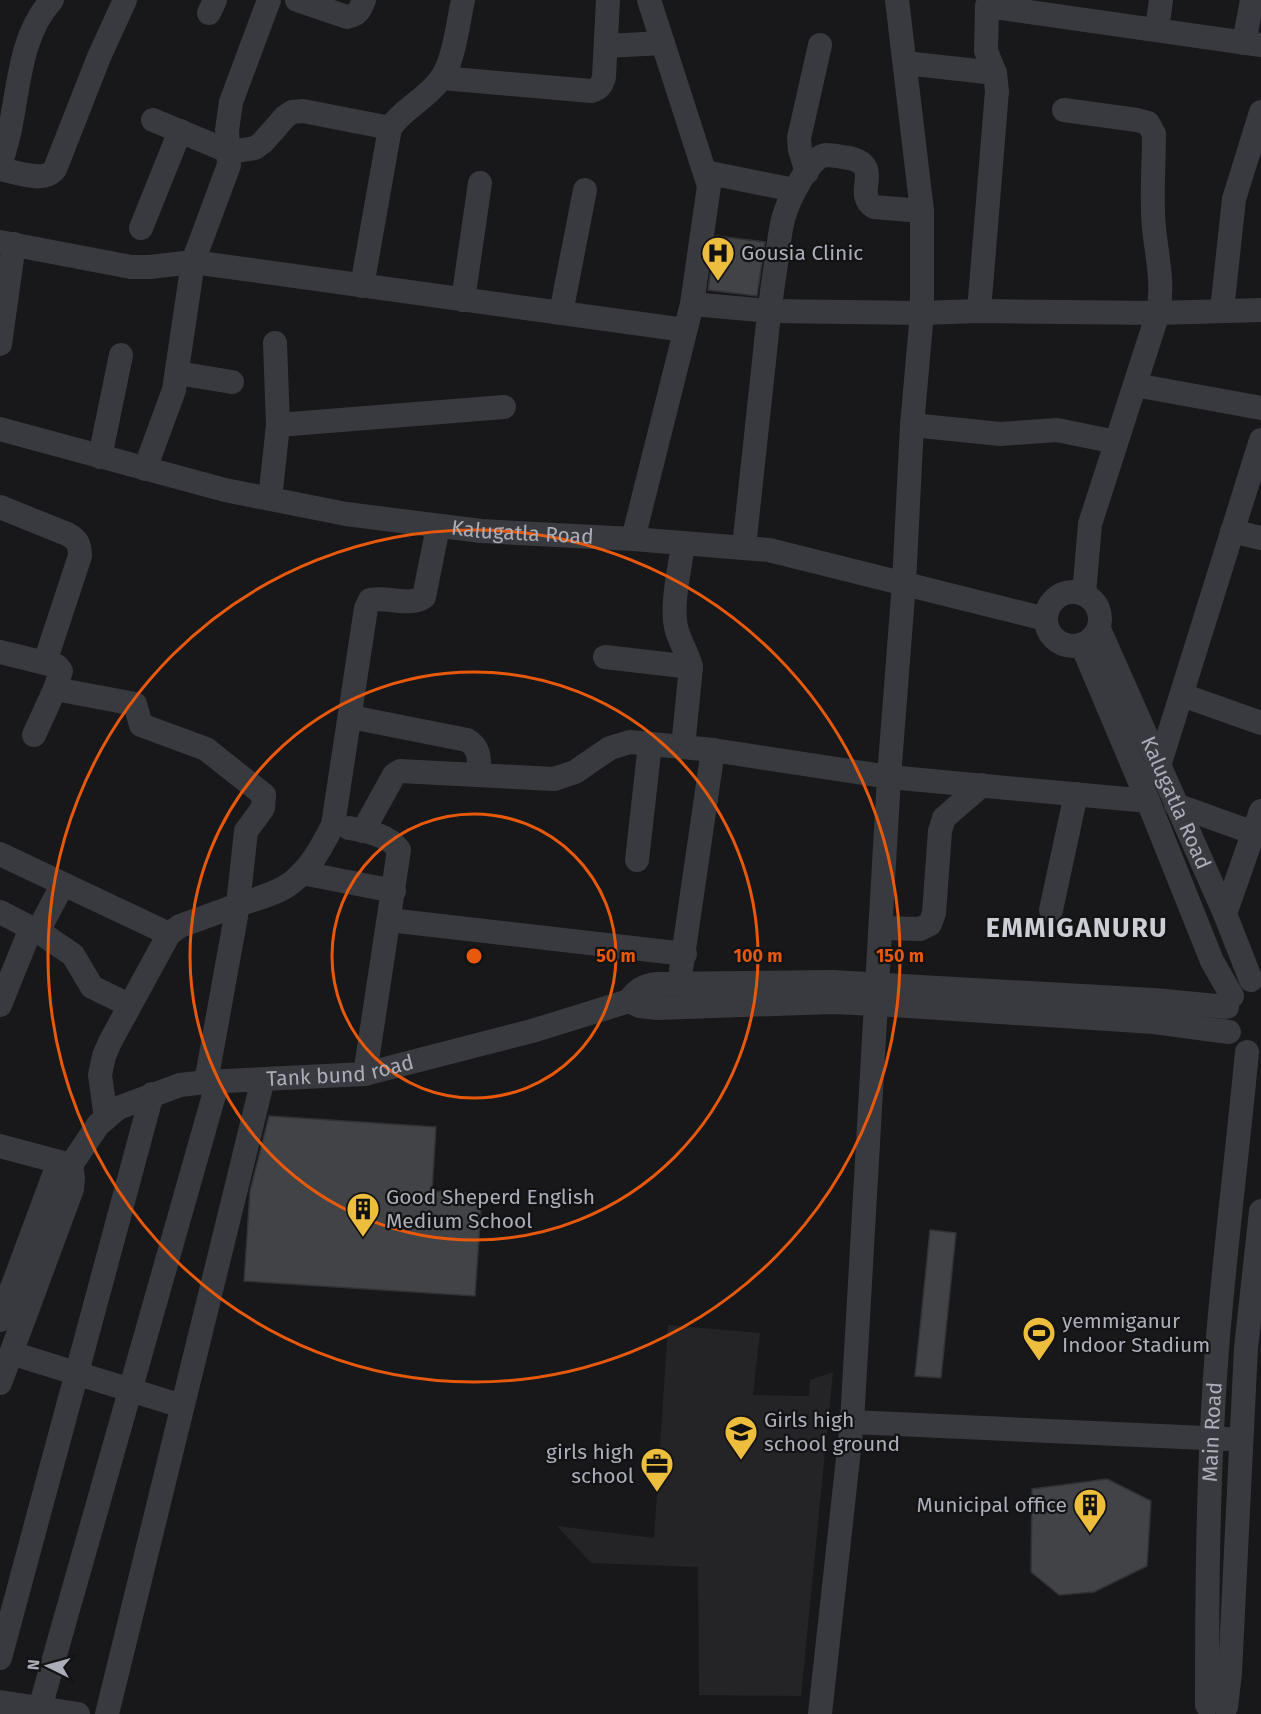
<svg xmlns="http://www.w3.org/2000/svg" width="1261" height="1714" font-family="'Fira Sans',sans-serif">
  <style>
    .built { fill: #242427 }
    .building { fill: #424347; stroke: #323236; stroke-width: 1.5 }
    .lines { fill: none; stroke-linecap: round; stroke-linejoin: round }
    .minor { stroke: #393a3f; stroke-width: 24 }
    .ring { fill: none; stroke: #e8590c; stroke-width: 3 }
    .labels { text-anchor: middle; stroke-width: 4.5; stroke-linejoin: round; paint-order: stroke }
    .poi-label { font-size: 21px; fill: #abaeb9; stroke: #131315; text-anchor: start }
    .street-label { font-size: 21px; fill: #abaeb9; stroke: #131315 }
    .district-label { font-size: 27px; font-weight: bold; letter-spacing: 1.5px; fill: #ccced6; stroke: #131315 }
    .centre { fill: #e8590c; stroke: #131315; stroke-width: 3 }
    .ring-label { font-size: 18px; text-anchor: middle; font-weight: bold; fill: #e8590c; stroke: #131315; stroke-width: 4.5; stroke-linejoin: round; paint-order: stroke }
  </style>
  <rect width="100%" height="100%" fill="#18181a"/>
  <path class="built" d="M 668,1325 L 760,1333 L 753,1395 L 809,1396 L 810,1380 L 833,1372 L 801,1696 L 699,1695 L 698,1567 L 591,1563 L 557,1526 L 654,1538 Z"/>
  <path class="building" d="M 716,236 L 765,242 L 757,296 L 708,290 Z
    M 269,1116 L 436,1127 L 432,1191 L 482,1194 L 475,1296 L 244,1281 L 250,1191 Z
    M 930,1230 L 956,1233 L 941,1378 L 915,1376 Z
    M 1107,1479 L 1151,1501 L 1147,1566 L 1094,1592 L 1059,1595 L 1031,1572 L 1032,1489 Z"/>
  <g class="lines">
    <g class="minor">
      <path d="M 297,0 L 347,17 C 358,15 360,10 364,0"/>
      <path d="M 209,13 L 215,0"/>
      <path d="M 1157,30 L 1161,0"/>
      <path d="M 1244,43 L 1252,0"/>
      <path d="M 606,46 L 663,43"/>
      <path d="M 905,63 L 995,73"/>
      <path d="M 442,78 L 591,91 C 600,89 602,84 604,77 L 608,0"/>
      <path d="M 1064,110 L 1137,120 L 1148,123 L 1154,134 C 1154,165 1151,198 1154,228 C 1157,257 1164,284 1158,313 L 1090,524 L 1084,594"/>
      <path d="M 153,120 L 230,152 L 255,148 L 263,142 L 285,117 L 292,112 L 303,111 L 390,128"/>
      <path d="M 0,164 C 21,111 12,44 52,0"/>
      <path d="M 0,169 C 16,172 44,184 55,169 L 99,57 L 125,0"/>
      <path d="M 705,172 L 794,190"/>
      <path d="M 807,172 L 800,150 L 799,138 L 820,45"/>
      <path d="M 141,228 L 180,131"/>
      <path d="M 0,242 L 131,267 L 150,267 L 193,262 L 685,330"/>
      <path d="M 362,286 L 390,128 C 403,109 426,99 440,80 C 454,63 458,22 463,0"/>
      <path d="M 463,300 L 480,183"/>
      <path d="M 692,304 L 769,311 L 922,313 L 979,311 L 1158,313 L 1261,310"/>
      <path d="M 1222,310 L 1234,199 L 1261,112"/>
      <path d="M 979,311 L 997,91 L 995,73 L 986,51 L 987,6 L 1261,45"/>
      <path d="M 561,313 L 585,190"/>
      <path d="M 0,344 L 14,244"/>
      <path d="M 177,373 L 232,382"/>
      <path d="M 1135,385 L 1261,408"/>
      <path d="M 278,425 L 504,407"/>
      <path d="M 912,425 L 1000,434 L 1057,430 L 1116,442"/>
      <path id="s1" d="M 0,429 L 225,490 L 346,514 L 481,531 L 633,539 L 769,550 L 1046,619"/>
      <path d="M 100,457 L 121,355"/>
      <path d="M 145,469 L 174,390 L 193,262 L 229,165 L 227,130 L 231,102 L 269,0"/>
      <path d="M 270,499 L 278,425 L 275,343"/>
      <path d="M 0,507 L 67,534 C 77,539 80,544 80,556 L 45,662"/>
      <path d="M 1232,531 L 1261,538"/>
      <path d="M 633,539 L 692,304 L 709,186 L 649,0"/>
      <path d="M 683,544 C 680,569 671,603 676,627 C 679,641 688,653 691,667 L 683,747"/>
      <path d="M 744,547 C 751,482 758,417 765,352 C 768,320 772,289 777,257 C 779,243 780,229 784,216 C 788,202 810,155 826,155 C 834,155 842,157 849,158 C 885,166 852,193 874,207 L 922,211"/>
      <circle cx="1073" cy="619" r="27"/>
      <path id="s2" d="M 1099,629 L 1225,914 L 1251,980"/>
      <path d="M 1082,645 L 1148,801 L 1212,961 L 1232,996"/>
      <path d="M 0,652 L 57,666 L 61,671 L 55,689 L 135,704 L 141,725 L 206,749 L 264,795 L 263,808 L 246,831 L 238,905 L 180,926 L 169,934 L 110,1042 L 104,1056 L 100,1075 L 106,1118"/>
      <path d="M 605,657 L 691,667"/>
      <path d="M 1182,695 L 1261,723"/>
      <path d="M 351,717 L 467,740 C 481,748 479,760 479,775"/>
      <path d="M 34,735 L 55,689"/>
      <path d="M 1153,770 L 1159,766 L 1261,440"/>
      <path d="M 1176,805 L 1254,833"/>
      <path d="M 349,828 C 366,831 389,835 399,850 L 365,1074"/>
      <path d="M 363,831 L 394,775 L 400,771 L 554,779 L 575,772 L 610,748 L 630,742 L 713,750 L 889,777 L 1148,801"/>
      <path d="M 0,854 L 169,934"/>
      <path d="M 637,860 L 650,744"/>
      <path d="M 302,873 L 394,891"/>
      <path d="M 1051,910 L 1076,794"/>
      <path d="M 0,912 L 31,928 L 0,1005"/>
      <path d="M 1225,914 L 1261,811"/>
      <path d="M 389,920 L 685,954"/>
      <path d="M 31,928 L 38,931 L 63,884"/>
      <path d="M 881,928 L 920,929 L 930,924 L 934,913 L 940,831 L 944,818 L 982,785"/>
      <path d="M 38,931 L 73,955 L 92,987 L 129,1005"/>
      <path d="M 681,970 L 713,750"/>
      <path d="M 629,1001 C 637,989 643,986 657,984 L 832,982 L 1154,1000 L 1227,1007"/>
      <path d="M 629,1001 L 640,1006 L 657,1008 L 832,1002 L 877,1004 L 1154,1022 L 1229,1032"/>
      <path d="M 206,1082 L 238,905 C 255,899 277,894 291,883 C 311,868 322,846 333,825 L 366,608 L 370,600 C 387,596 409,607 424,597 L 438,527"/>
      <path d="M 0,1146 L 71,1165"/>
      <path id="s3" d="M 0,1320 L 54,1175 L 71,1165 L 98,1125 L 118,1108 L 180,1085 L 206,1082 L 365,1074 L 532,1031 L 629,1001"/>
      <path d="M 11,1353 L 182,1406"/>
      <path d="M 0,1383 L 72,1189 L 73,1178 L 71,1165"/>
      <path d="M 852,1422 L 1227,1439"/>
      <path d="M 0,1658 L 152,1094"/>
      <path d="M 0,1702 L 78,1714"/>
      <path id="s4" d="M 1207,1705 C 1207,1583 1208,1459 1218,1337 C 1226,1242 1238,1147 1247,1052"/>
      <path d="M 1226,1707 L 1230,1673 L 1246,1348 L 1261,1211"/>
      <path d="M 40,1708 L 218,1081"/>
      <path d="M 107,1714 L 263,1079"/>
      <path d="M 820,1714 L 852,1422 L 889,777 L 904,583 L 912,425 L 922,313 L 922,211 L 897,0"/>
    </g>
  </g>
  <g class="ring">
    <circle cx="474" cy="956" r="142"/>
    <circle cx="474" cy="956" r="284"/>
    <circle cx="474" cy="956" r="426"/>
  </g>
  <defs>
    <g id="hospital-pin" transform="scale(1.725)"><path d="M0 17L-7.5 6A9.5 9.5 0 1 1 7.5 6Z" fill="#edbe3d" stroke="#131315"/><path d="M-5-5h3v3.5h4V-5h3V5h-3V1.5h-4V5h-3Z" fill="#111"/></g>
    <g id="building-pin" transform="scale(1.725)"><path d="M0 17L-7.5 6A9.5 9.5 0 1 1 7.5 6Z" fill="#edbe3d" stroke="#131315"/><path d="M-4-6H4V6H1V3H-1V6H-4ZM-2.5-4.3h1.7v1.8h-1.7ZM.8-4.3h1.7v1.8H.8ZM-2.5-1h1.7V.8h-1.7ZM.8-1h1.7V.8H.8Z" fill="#111"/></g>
    <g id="stadium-pin" transform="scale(1.725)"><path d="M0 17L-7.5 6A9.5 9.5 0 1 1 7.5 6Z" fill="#edbe3d" stroke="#131315"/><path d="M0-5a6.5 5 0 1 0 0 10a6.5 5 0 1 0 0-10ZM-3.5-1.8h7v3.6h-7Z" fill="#111"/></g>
    <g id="school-pin" transform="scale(1.725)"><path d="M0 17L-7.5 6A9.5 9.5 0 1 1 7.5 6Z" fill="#edbe3d" stroke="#131315"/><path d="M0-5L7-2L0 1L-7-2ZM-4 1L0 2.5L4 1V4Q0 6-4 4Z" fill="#111"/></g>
    <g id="office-pin" transform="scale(1.725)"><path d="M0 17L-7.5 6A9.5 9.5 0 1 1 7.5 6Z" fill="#edbe3d" stroke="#131315"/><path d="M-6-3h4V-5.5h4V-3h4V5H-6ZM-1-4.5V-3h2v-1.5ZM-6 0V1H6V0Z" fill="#111"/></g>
  </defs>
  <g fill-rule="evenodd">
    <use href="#hospital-pin" x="718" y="253"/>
    <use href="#building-pin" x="363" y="1209"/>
    <use href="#stadium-pin" x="1039" y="1333"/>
    <use href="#school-pin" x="741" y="1432"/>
    <use href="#office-pin" x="657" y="1464"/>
    <use href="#building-pin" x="1090" y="1505"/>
  </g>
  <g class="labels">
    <g class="poi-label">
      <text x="741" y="260">Gousia Clinic</text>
      <text x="386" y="1204">Good Sheperd English<tspan x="386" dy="24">Medium School</tspan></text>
      <text x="1062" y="1328">yemmiganur<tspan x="1062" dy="24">Indoor Stadium</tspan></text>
      <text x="764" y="1427">Girls high<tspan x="764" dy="24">school ground</tspan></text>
      <text x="634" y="1459" text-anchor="end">girls high<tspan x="634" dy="24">school</tspan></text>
      <text x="1067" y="1512" text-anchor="end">Municipal office</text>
    </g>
    <g class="street-label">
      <text dy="7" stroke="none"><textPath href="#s1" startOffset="534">Kalugatla Road</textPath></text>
      <text dy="7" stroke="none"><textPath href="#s2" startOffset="190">Kalugatla Road</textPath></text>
      <text dy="7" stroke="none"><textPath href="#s3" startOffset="476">Tank bund road</textPath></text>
      <text dy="7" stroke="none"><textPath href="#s4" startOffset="273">Main Road</textPath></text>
    </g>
    <g class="district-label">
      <text x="1077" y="937">EMMIGANURU</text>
    </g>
  </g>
  <circle cx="474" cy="956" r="9" class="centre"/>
  <g class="ring-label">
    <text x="616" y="962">50 m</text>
    <text x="758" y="962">100 m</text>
    <text x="900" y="962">150 m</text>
  </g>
  <g transform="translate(48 1666) rotate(275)" stroke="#131315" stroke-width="4.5" paint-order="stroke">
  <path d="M0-4.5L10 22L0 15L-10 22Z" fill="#abaeb9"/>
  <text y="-9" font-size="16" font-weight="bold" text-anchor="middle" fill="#abaeb9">N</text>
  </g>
</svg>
